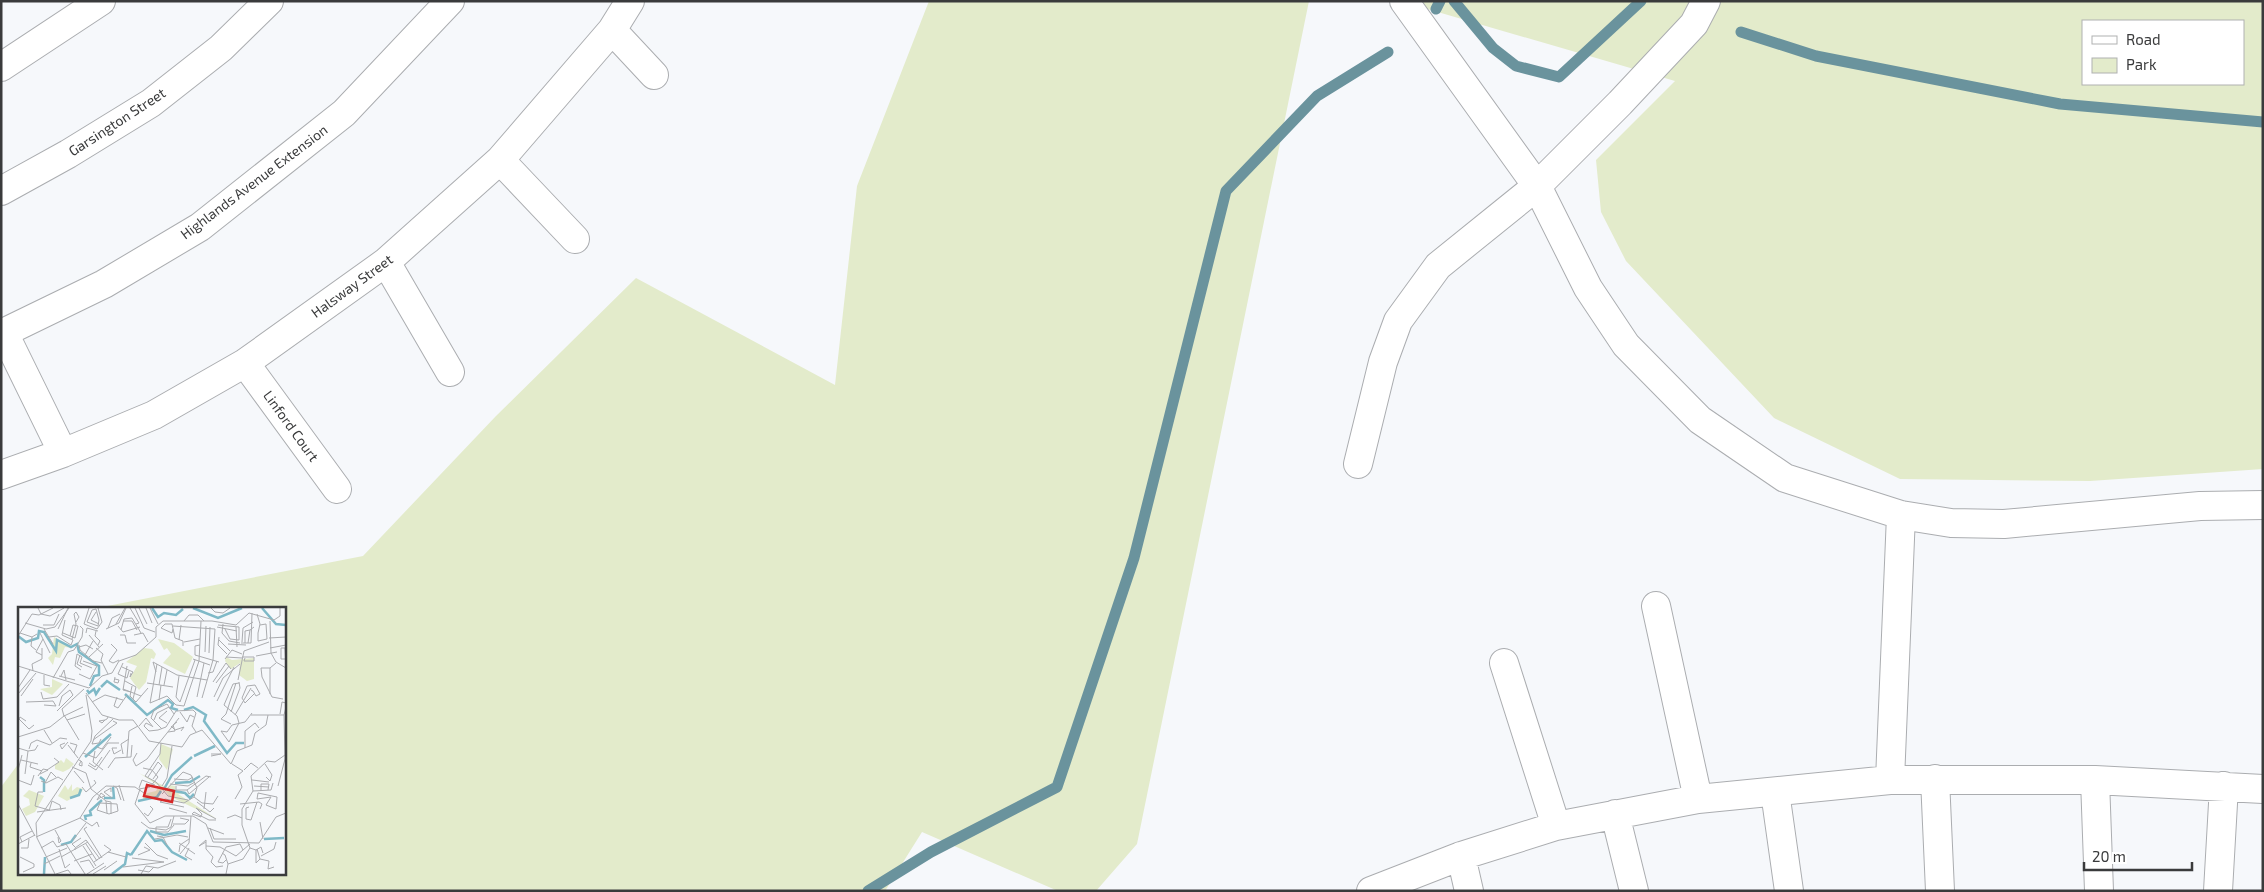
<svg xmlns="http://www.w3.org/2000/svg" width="2264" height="892" font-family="'Exo 2',sans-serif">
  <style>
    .green { fill: #e3ebcb; fill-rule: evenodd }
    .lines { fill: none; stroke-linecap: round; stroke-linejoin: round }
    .stream { stroke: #6a939d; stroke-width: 11 }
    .minor-casing { stroke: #abadb0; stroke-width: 30 }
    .tertiary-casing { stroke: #abadb0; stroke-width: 30 }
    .minor { stroke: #fff; stroke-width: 28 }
    .tertiary { stroke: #fff; stroke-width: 28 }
    .labels { text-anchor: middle; stroke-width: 4.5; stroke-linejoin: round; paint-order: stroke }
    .street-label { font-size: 14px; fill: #3a3b3c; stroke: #fff }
    .inset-river { fill: none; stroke: #7fb9c7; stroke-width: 2.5 }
    .inset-road { fill: none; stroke: #abacaf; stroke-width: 1 }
    .view { fill: #d62828; fill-opacity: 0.15; stroke: #d62828; stroke-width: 2.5 }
    .inset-edge { fill: none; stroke: #3a3b3c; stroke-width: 2.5 }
  </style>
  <rect width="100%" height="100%" fill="#f6f8fb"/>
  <path class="green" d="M 929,1 L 1309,1 L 1137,844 L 1096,891 L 1058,891 L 922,832 L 885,891 L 1,891 L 1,787 L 19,763 L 19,873 L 284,873 L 284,608 L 97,608 L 363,556 L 496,416 L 636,278 L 835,385 L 857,186 Z
    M 1400,1 L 2263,1 L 2263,469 L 2090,481 L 1900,479 L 1774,418 L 1626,261 L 1601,212 L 1596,160 L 1675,81 ZM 2083,21 L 2243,21 L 2243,84 L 2083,84 Z"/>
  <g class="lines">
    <path class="stream" d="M 1454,1 L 1493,48 L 1516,66 L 1559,77 L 1641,1
      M 1436,9 L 1440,1
      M 1741,32 L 1816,56 L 2060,104 L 2263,122
      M 868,891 L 931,852 L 1057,787 L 1134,558 L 1226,191 L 1317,96 L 1388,52"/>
    <g class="minor-casing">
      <path id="minor" d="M 1404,1 L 1537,186 L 1588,288 L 1626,345 L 1700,420 L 1785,478 L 1901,515 L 1951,523 L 2004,524 L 2200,506 L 2263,505
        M 612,30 L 654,75
        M 1,67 L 101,1
        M 500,160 L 575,239
        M 1,191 L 68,154 L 151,103 L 221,48 L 269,1
        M 386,262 L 450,372
        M 4,333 L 63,453
        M 245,363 L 337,489
        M 1358,464 L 1383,362 L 1398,321 L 1438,266 L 1537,186 L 1620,103 L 1694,24 L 1706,1
        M 1,475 L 63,453 L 154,415 L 245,363 L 386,262 L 500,160 L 612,30 L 630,1
        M 1656,606 L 1698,799
        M 1504,663 L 1556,826
        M 1935,779 L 1940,891
        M 1890,780 L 1901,515
        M 2095,780 L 2099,891
        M 1775,792 L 1789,891
        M 1615,814 L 1634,891
        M 1461,856 L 1469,891
        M 1371,891 L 1461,856 L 1556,826 L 1698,799 L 1890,780 L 2095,780 L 2263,789
        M 2218,891 L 2224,786"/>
    </g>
    <g class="tertiary-casing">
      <path id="tertiary" d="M 1,334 L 104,284 L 200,227 L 344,113 L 450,1"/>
    </g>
    <use href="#minor" class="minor"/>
    <use href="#tertiary" class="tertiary"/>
  </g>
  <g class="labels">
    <g class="street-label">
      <text transform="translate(117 122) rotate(-33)" y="5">Garsington Street</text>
      <text transform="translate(254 182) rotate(-37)" y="5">Highlands Avenue Extension</text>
      <text transform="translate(352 286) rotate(-36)" y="5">Halsway Street</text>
      <text transform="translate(291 426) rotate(54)" y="5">Linford Court</text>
    </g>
  </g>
  <g transform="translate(18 607)">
    <rect width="268" height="268" fill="#f6f8fb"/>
    <path d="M 36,30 L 55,41 L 47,40 L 42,51 L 37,50 L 35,58 L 30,51 L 34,47 ZM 140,32 L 156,36 L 175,50 L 167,67 L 145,56 L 153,47 L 149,41 L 146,43 ZM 126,41 L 134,42 L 138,47 L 136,52 L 133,51 L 128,75 L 121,83 L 112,71 L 119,59 L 108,55 ZM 208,50 L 214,53 L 236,51 L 236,72 L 229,74 L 221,68 L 222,56 L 213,62 L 207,54 ZM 34,72 L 45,77 L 34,88 L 22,82 L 34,80 ZM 143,137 L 155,142 L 149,163 L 141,152 ZM 48,151 L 56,157 L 51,162 L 45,165 L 37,162 L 37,158 L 43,153 L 46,156 ZM 121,166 L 150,181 L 152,178 L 157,179 L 158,185 L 167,185 L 168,189 L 167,186 L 160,187 L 199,212 L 151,189 L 145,181 L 140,192 L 125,192 L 125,187 L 138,184 L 141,179 ZM 54,177 L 54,184 L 59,180 L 65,182 L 63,186 L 49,194 L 40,189 L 47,178 L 50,183 ZM 11,183 L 26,189 L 17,205 L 8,209 L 4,202 L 12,198 L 11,192 L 5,189 Z" fill="#e3ebcb"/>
    <path class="inset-river" d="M 134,1 L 140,10 L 146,6 L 158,8 L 165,2M 175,1 L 200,11 L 224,1M 244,1 L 258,17 L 268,18M 0,29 L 8,35 L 20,31 L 21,24 L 26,25 L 38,44 L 39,33 L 53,40 L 59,37 L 61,45 L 81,59 L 81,68 L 76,69 L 72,79M 83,80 L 89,74 L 102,83M 69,83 L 71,86 L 76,82 L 78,87 L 82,81M 107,87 L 129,108 L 150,93 L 155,97 L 153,101 L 160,103M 166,103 L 175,100 L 188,108 L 186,114 L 209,146 L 218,136 L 226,136M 176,149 L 197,139M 67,150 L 93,127M 22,170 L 26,173 L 26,185M 157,176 L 172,175 L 182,169M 146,182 L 154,168 L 174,150M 151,183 L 167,186 L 172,191 L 176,187M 52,191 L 61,188 L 63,182M 86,191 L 96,191 L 95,180M 120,194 L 139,190 L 143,184M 68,213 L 67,209 L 73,208 L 72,204 L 84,193M 132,224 L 146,228 L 168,224M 246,232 L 266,231M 43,238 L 53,235 L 58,228M 113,248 L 129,224 L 137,234 L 144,233 L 154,245 L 169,253M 26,267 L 27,250M 94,267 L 107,257 L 109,246 L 113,248"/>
    <path class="inset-road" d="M 20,1 L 23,7 L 32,9 L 46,1M 71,1 L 66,17 L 79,22 L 84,15 L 80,1M 112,1 L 121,16 L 118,17M 117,1 L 126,21 L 137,25M 121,1 L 129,17M 128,1 L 134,16M 132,1 L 140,17M 193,1 L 197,5 L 205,6 L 212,1M 78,2 L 81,13 L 80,19 L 69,15 L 74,3 ZM 78,5 L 73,13 L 81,17M 239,7 L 242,17 L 240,26 L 240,34 L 249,32 L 248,17 L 242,18M 105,14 L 114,14 L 119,23M 166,14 L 171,8 L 180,8 L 186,14M 252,14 L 253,46 L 258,55 L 268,61M 7,16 L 28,22 L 37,20 L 51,1M 98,17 L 107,1M 205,17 L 204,26 L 211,34 L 222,36M 25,18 L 36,18 L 41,7M 200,18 L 221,20 L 221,33M 100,19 L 105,25 L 122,20M 155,19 L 197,22 L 195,53 L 184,91M 199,20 L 219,24M 218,20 L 219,40M 90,21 L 94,11 L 102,7M 143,21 L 147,17 L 154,17 L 157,31 L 165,34 L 165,39M 143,21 L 154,26 L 155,22M 26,22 L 35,37M 40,22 L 50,1M 88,22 L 101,16 L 108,1M 207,22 L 212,32 L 221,33M 103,23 L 106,12 L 114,11 L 123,26M 78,24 L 77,29 L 82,34 L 80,38M 2,26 L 14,30 L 19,27M 22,26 L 25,32 L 18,45 L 24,48M 45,26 L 57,31 L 60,19 L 55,18 L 52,29M 68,26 L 69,21 L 80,24M 44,28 L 47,13M 71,28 L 81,40M 102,28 L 107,28 L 109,36 L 118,36M 116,28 L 125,26 L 130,35M 0,29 L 14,7 L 21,8 L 35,1M 14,30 L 13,39 L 18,43M 31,30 L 39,29 L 53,38 L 55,33 L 44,28M 201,30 L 200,38 L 209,47M 251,31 L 268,30M 25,32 L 32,46M 54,32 L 58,17 L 56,7 L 58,5 L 61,10 L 58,15M 161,33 L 163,18M 201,33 L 212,44M 166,35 L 182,32M 224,35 L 225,21 L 235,15M 223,36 L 233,36 L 234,6M 227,36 L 227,24 L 232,23M 230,36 L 232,23 L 236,20M 93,37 L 99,43 L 91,54 L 95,56 L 101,53M 210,37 L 228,38M 61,38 L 62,43 L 75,54 L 84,56M 182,38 L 177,39 L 177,48 L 201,55M 61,40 L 68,38 L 75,42M 78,41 L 85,47 L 83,53 L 90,67M 252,41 L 268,38M 267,41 L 268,59M 268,41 L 263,41 L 263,52 L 268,52M 187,45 L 188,19M 191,46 L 192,20M 62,48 L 59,57 L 64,60M 67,48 L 75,34M 238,49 L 259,45M 71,50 L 85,37M 208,50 L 224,51M 224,50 L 236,50 L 236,54 L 226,54 L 227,51M 175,52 L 192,58M 207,52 L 214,43 L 224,47M 105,56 L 100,67 L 109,71 L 111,64M 258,56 L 252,61 L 243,61 L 244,70 L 254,90 L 265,92M 139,57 L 132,96 L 149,89 L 158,98 L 166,99 L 181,54 L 183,14M 0,59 L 71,81 L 84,69 L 94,66 L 101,54 L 118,48 L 138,30 L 138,20 L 145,14 L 194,14 L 218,18 L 231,6 L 256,13 L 262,9 L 262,1M 109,59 L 105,83 L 113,85M 104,60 L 115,65 L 112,70 L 113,66M 252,61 L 252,87M 63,63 L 57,59 L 59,47 L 64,50 L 62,56 L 74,61M 15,64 L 14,57 L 24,52 L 24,41M 138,65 L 135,55 L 159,68 L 189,73M 190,66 L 195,65 L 199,54M 61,67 L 72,72 L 79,59 L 65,54M 26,68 L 26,78 L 32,79M 41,69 L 57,73M 43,69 L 46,63 L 48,73M 161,69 L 158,90 L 162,95 L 177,53M 97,70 L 96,75 L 100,76 L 101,73 L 97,72M 35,71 L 50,45 L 56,43 L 64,30 L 65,22 L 62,19M 220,73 L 226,44 L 251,35M 107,74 L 118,80 L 115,92M 195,75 L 208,56 L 213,62M 129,76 L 155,80M 198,76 L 211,59M 221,76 L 215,77 L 206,98 L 219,109 L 221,116M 141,78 L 144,60M 146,78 L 149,63M 114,79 L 112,89 L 118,95 L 130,81M 0,81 L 12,63M 105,82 L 123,89M 233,83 L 235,84 L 238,89 L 242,87 L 237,78 L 229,79 L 224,91 L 227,96 L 237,86M 23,85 L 25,92 L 39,90 L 51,77M 68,86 L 84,108 L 101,113 L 115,113 L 131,134 L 164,140 L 172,128 L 184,123 L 213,157 L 219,144 L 234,138 L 237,126 L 248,118 L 250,108 L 266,108 L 268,100M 0,87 L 18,66M 3,89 L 15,72M 99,90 L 96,99 L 100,101 L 109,88M 179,90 L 186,56M 196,90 L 205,71 L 222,57M 141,93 L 143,78M 199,94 L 216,60M 8,95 L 35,94 L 38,99 L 26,98M 74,95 L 87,88 L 105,93M 39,104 L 55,88 L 52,83 L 44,89 L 41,99M 162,105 L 169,115 L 172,108 L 176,110M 213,105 L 222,81 L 221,75M 262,107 L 264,95 L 268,96M 46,108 L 61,133M 217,108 L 233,81M 233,108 L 250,108M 266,108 L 267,152M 46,109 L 65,100M 49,113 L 67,107M 87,113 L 81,114 L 84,116 L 87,113 L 89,112 L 90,110M 136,113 L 139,106 L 151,100M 8,114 L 2,110 L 1,112 L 11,122 L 16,118M 149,116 L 141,111 L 149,104M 221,116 L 211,135 L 203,124 L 209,125 L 214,118 L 227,115 L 234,106M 213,117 L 203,112 L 208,107 L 218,76M 121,119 L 128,111 L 135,120M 134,119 L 128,116 L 126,119 L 131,124 L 140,123 L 148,120 L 158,104 L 175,103 L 178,106 L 174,119 L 178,125M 153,119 L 157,123 L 166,120 L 163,124M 144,122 L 133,111 L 136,103 L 149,97 L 156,107M 26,123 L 34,136M 150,125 L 157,124 L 155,118 L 159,115M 0,130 L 32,120 L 46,109 L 44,102 L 66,82M 83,132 L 81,136 L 74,137 L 77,129 L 95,112M 75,133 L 99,116 L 95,114M 47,136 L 42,138 L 44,142 L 50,135M 52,136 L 59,138 L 56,146M 141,136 L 161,111M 50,138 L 60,151M 79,140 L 84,142 L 93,130M 0,141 L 10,144 L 17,143 L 20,138M 99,141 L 94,141 L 96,147 L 103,143M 227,141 L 227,124 L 237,116 L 241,121M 11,142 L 13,136 L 19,133 L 32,138 L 42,131 L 49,132M 77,144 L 75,155 L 85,163M 65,146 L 78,151 L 90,136 L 101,136M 119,146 L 115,153 L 118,159 L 129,152 L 141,136M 105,147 L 103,137 L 111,132M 193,149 L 203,147 L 193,147M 109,150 L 111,124 L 120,119M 60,152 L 61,153 L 63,154 L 64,155 L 64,159 L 61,158 L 63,154M 3,153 L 20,157M 13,156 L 12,160 L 24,164M 71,156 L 77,160 L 84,150M 214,157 L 225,164 L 220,168 L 224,180 L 217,192M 247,157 L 254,168 L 252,174 L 248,170M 70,158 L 78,163 L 92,143M 54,160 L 68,166 L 73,182 L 88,194 L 89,206M 90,161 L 97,151 L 113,150 L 114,138M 0,163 L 4,148M 29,163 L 41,155 L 36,151M 226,163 L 233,156 L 240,161M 56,164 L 66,176M 7,167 L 10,144M 20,169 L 25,162 L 30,163 L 22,167M 130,170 L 140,155 L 144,159 L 135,172M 156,172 L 170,173 L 175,170M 0,173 L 13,178 L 16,168M 234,173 L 251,175M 23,174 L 28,176 L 40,170 L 45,173M 138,175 L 127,169 L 142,147 L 143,136M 138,175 L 150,189 L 170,193M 27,176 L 33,165 L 38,170M 152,177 L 170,179 L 177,175M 101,178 L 106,194M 95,179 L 99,181 L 103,193M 144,179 L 149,171 L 154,139M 158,179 L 158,183 L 169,183 L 188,169 L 193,170M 236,179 L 251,180M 260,179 L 267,152M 64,180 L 68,185 L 78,176 L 76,173M 121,181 L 124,173 L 137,178M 121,182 L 132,180 L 140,170 L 134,163 L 125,161M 122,182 L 117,197 L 132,216 L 147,209 L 175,209 L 188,217 L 195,235 L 241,236 L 258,210 L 268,206M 169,183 L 171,187 L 191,170M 235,184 L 253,183 L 255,176M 243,184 L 243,177 L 251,177 L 250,183M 25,185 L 20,185 L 17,199 L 31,203M 93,185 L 93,181 L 86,185 L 94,191M 83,190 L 79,193 L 83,186 L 87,189 L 84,190M 176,190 L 184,196 L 195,197 L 200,189M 253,190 L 239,192 L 240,186 L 259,190 L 258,202 L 248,198 L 253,190M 88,194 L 93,195 L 93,207M 142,195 L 147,192 L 166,196 L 176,190 L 179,181 L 173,168 L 165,165 L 144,187M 142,195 L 166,200M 179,195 L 192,205 L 196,201M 82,196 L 99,197 L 100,204 L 91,207 L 79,203 ZM 0,197 L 17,229M 222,197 L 241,195 L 244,197 L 242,202M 231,200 L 228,201 L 228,212 L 233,213 L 239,195M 151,201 L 169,206M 178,201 L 184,207 L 183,209 L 183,210 L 174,207 L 176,205 L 183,209 L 191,213 L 198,213M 178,201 L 198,212M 186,202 L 188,185M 31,204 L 34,194 L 42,198 L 43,203M 19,205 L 48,201M 126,206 L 130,209 L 135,202 L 132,199M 62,211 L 74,219 L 79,215 L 81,220M 209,211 L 217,208 L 224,211M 123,215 L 131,221 L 148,223 L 153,220 L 156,209M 242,215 L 245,232M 155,217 L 167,217 L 171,213 L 162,211M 69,220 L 66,222 L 84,251M 190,221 L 206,227M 192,221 L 196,232 L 218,232M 37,223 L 43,234 L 41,236 L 40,230M 138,225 L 138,220 L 150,220 L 153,212M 138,225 L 150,225 L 156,218M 139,229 L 145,230 L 149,238M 18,230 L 62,211 L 75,190 L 88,179 L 117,180 L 126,186M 137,232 L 159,228 L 170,230M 55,233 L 68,216M 4,235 L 2,230 L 14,224M 188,235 L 181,239 L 188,233 L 188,242 L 195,250 L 193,255 L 198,260 L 205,259M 127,236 L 139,248 L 150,252M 161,236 L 177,247M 0,237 L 17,228M 68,237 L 79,254M 65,239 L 78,259M 188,239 L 202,240 L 218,249 L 232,237M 39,240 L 48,237 L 67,267M 57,240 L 54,237 L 63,231M 3,241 L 10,241 L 11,232M 23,241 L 35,234 L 39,240M 171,241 L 167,249 L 174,253M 232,241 L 238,243 L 243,240 L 245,246M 41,242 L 47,261 L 52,257M 239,242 L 242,252 L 251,254 L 250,262 L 256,260M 57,243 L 57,241 L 68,233 L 82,252M 238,243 L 238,256 L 242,252M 90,245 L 108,250M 161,245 L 162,238 L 171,232M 204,246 L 207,248 L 210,257 L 208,267M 162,247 L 171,236 L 173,209M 120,248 L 132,243 L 126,240M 243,249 L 256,242 L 258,235M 2,250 L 16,257 L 16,260 L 5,265M 28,250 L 49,241M 43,250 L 70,235M 209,252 L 205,256 L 200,255 L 208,240 L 222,237 L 225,243M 56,254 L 74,247M 62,255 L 71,253 L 76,261M 76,255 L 93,243 L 86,238M 26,257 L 42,249M 210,257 L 225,252 L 232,241 L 224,218 L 224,202 L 235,184 L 233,169 L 249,154 L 257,155 L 267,148M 105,260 L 146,255 L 114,251M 86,263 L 99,254M 120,263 L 131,265 L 136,260M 37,267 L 19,231 L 18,216 L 73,134 L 74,124 L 68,88M 38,267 L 50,263 L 53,267M 69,267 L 86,256M 75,267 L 88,259M 123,267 L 128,259 L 140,261 L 158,254"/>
    <path class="view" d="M 129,178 L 156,184 L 154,195 L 126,189 Z"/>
    <rect width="268" height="268" class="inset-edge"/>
  </g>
  <rect width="2264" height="892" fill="none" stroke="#3a3b3c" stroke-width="5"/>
  <rect x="2082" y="20" width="162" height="65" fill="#ffffff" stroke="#b0b1b1"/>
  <rect x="2092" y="36" width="25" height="8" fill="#ffffff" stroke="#b0b1b1"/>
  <text x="2126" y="45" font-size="15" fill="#3a3b3c">Road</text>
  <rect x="2092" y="58" width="25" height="15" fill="#e3ebcb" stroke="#b0b1b1"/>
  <text x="2126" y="70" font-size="15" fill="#3a3b3c">Park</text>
  <path d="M2084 862v8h108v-8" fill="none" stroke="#3a3b3c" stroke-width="2.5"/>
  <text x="2092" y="862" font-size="15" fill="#3a3b3c" stroke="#ffffff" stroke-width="4" paint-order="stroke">20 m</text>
</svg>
